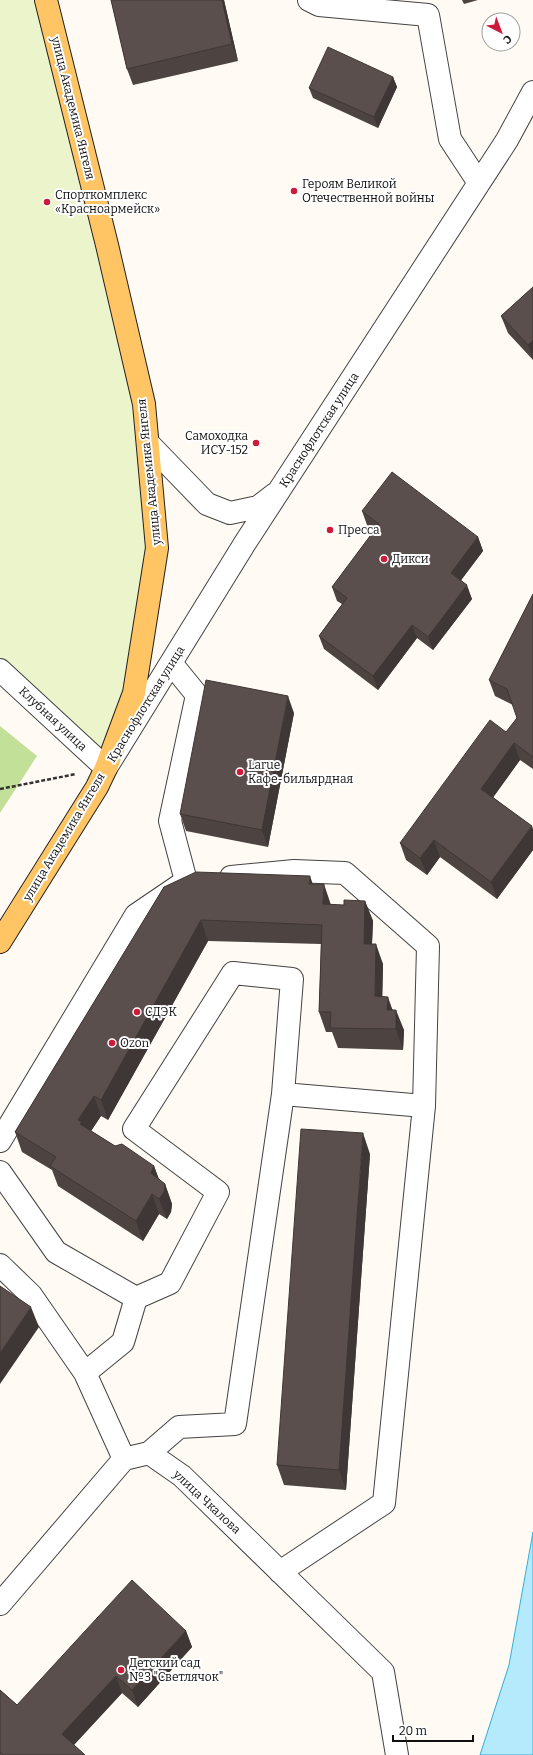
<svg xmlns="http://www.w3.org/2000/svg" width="533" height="1755" font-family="Bitter,serif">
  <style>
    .forest { fill: #c2e097 }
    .pitch { fill: #ecf4cc }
    .water { fill: #b4eafb; stroke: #34add8 }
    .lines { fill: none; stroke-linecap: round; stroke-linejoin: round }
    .minor-casing { stroke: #434343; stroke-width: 24 }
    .major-casing { stroke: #212121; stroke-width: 24 }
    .path { stroke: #323232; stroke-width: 2.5; stroke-dasharray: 4 2; stroke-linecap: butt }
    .minor { stroke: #fff; stroke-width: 22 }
    .major { stroke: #ffc464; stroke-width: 22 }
    .wall { fill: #4d4441 }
    .shaded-wall { fill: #3f3735 }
    .building { fill: #5a4f4c; stroke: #3f3735 }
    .poi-dot { fill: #cd1b3c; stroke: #fff; stroke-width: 1.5 }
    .labels { text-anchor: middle; stroke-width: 4; stroke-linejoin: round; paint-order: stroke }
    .street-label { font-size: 12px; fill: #101010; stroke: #fff }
    .poi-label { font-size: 12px; fill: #101010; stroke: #fff; text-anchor: start }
  </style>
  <rect width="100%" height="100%" fill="#fffbf4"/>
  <path class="forest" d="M 0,726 L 37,756 L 0,813 Z"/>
  <path class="pitch" d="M 0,0 L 45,0 L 144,404 L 157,548 L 106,768 L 0,670 Z"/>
  <path class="water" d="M 533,1532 L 533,1755 L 480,1755 L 509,1665 Z"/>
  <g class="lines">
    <g class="minor-casing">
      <path id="minor" d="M 309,0 L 319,5 L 428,15 L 450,139 L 479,183
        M 148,443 L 207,504 L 230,513 L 258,507 L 275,494
        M 0,670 L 106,768 L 245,543 L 507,140 L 533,92
        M 231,877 L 294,871 L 345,873 L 428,946 L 424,1106
        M 0,1141 L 136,915 L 186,881 L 170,821 L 197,695 L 171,663
        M 0,1172 L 56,1252 L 136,1298 L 123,1342 L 85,1373
        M 0,1265 L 31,1295 L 85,1373 L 124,1459
        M 136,1298 L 170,1283 L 218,1192 L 134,1129 L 233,973 L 292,979 L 283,1094
        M 149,1453 L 179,1427 L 235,1424 L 283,1094 L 424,1106 L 384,1503 L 280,1572
        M 0,1604 L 124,1459 L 149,1453 L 182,1476 L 383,1672 L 397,1755"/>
    </g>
    <g class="major-casing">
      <path id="major" d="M 0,942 L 97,787 L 106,768 L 134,693 L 157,548 L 144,404 L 107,245 L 46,0"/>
    </g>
    <path class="path" d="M 0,789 L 76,774"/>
    <use href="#minor" class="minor"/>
    <use href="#major" class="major"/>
  </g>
  <path class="wall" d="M 111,0 L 224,0 L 238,61 L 133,85 L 127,69 Z
    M 462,0 L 478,0 L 464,4 Z
    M 393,77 L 397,87 L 378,128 L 313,98 L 309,88 Z
    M 533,287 L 533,360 L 508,333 L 501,316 Z
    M 362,511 L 478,537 L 483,551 L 461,580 L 472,599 L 433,650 L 417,638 L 378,690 L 324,649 L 319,636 L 342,604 L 337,601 L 332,587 L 374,531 L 367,525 Z
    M 533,594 L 533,769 L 520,760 L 493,797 L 533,829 L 533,850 L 497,899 L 440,857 L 427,875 L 406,860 L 400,843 L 506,732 L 517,718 L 513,705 L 495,696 L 489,680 Z
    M 294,713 L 268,847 L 186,831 L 180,814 Z
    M 312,884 L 331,905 L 344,905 L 365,901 L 373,921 L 372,944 L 383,964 L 382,997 L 393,1010 L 404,1030 L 403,1050 L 338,1048 L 332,1032 L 326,1032 L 319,1012 L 321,944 L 208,941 L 108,1120 L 101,1116 L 91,1131 L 115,1146 L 154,1166 L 159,1179 L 165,1184 L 172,1204 L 171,1212 L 167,1219 L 159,1214 L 143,1241 L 58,1186 L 52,1170 L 22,1152 L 15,1132 L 164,887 Z
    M 370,1154 L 346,1490 L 284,1485 L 277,1465 Z
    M 186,1631 L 192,1647 L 138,1707 L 122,1693 L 74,1745 L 85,1755 L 0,1755 L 0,1690 L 17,1705 Z"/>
  <path class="shaded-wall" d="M 222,0 L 224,0 L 238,61 L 232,44 Z
    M 393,77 L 397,87 L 378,128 L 374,117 Z
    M 533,340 L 533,358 L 528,345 Z
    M 478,537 L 483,551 L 456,587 L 451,573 Z
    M 467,585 L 472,599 L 433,650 L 428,637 Z
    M 412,625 L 417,638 L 378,690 L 373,676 Z
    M 288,696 L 294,713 L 268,847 L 262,830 Z
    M 514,743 L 520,760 L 487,806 L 481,789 Z
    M 532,826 L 533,829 L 533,850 L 497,899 L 491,882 Z
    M 434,840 L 440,857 L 427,875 L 420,858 Z
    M 310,876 L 317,896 L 309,884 Z
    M 324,884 L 331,905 L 323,904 Z
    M 365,901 L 373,921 L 371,964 L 364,944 Z
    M 201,920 L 208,941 L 108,1120 L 101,1100 Z
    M 376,944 L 383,964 L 382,1016 L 375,996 Z
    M 388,997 L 395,1017 L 395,1030 L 387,1010 Z
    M 396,1010 L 404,1030 L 403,1050 L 396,1029 Z
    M 94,1096 L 101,1116 L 87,1137 L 89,1142 L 78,1120 Z
    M 363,1133 L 370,1154 L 346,1490 L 339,1470 Z
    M 154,1166 L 161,1186 L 151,1173 Z
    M 165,1184 L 172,1204 L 171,1212 L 167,1219 L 159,1199 Z
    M 152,1194 L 159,1214 L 143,1241 L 136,1221 Z
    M 31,1307 L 39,1327 L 0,1384 L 0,1353 Z
    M 186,1631 L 192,1647 L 138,1707 L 132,1690 Z
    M 116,1676 L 122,1693 L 68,1751 L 62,1734 Z"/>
  <path class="building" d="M 111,0 L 222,0 L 232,44 L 127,69 Z
    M 328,47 L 393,77 L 374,117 L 309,88 Z
    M 533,287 L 533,340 L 528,345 L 501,316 Z
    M 392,472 L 478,537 L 451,573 L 467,585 L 428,637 L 412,625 L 373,676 L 319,636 L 347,598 L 332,587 L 379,524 L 362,511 Z
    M 533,594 L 533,757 L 514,743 L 481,789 L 532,826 L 491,882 L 434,840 L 420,858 L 400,843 L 490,720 L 506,732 L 517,718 L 507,689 L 489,680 Z
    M 206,680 L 288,696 L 262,830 L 180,814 Z
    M 196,872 L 310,876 L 309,884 L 324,884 L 323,904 L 344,905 L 344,900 L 365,901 L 364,944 L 376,944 L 375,996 L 388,997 L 387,1010 L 396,1010 L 396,1029 L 330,1028 L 331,1012 L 319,1012 L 322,925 L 201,920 L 101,1100 L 94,1096 L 78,1120 L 82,1122 L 80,1124 L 115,1146 L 122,1144 L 154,1166 L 151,1173 L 165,1184 L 164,1192 L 159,1199 L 152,1194 L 136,1221 L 50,1166 L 56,1157 L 15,1132 L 164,887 Z
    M 301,1129 L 363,1133 L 339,1470 L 277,1465 Z
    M 0,1286 L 31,1307 L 0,1353 Z
    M 132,1580 L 186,1631 L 132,1690 L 116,1676 L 62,1734 L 85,1755 L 3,1755 L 0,1752 L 0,1690 L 17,1705 Z"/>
  <g class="poi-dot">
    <circle cx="294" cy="191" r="4"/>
    <circle cx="47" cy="202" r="4"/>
    <circle cx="256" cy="443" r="4"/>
    <circle cx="330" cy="530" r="4"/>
    <circle cx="384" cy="559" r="4"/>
    <circle cx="240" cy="772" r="4"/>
    <circle cx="137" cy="1012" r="4"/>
    <circle cx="112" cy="1043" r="4"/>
    <circle cx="121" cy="1670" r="4"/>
  </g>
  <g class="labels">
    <g class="street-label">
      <text transform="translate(73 108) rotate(76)" y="4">улица Академика Янгеля</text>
      <text transform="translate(319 430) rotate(-57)" y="4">Краснофлотская улица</text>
      <text transform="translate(149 472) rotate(-96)" y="4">улица Академика Янгеля</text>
      <text transform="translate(146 704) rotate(-58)" y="4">Краснофлотская улица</text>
      <text transform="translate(53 719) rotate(43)" y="4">Клубная улица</text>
      <text transform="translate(64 837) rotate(-59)" y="4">улица Академика Янгеля</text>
      <text transform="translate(207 1502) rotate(43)" y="4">улица Чкалова</text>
    </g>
    <g class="poi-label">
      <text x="302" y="188">Героям Великой<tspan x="302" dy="14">Отечественной войны</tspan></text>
      <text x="55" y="199">Спорткомплекс<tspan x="55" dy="14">«Красноармейск»</tspan></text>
      <text x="248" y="440" text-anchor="end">Самоходка<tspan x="248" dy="14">ИСУ-152</tspan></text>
      <text x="338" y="534">Пресса</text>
      <text x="392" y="563">Дикси</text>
      <text x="248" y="769">Larue<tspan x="248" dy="14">Кафе-бильярдная</tspan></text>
      <text x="145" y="1016">СДЭК</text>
      <text x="120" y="1047">Ozon</text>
      <text x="129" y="1667">Детский сад<tspan x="129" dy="14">№3 "Светлячок"</tspan></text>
    </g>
  </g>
  <g transform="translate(501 32) rotate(138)"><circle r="19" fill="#ffffff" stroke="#9f9f9f"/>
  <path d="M0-3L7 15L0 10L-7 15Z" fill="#cd1b3c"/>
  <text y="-6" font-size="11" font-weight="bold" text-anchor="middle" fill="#101010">С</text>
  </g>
  <path d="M393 1735v6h80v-6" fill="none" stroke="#101010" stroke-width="2"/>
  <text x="399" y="1735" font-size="12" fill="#101010" stroke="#ffffff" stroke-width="3" paint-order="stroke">20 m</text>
</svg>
